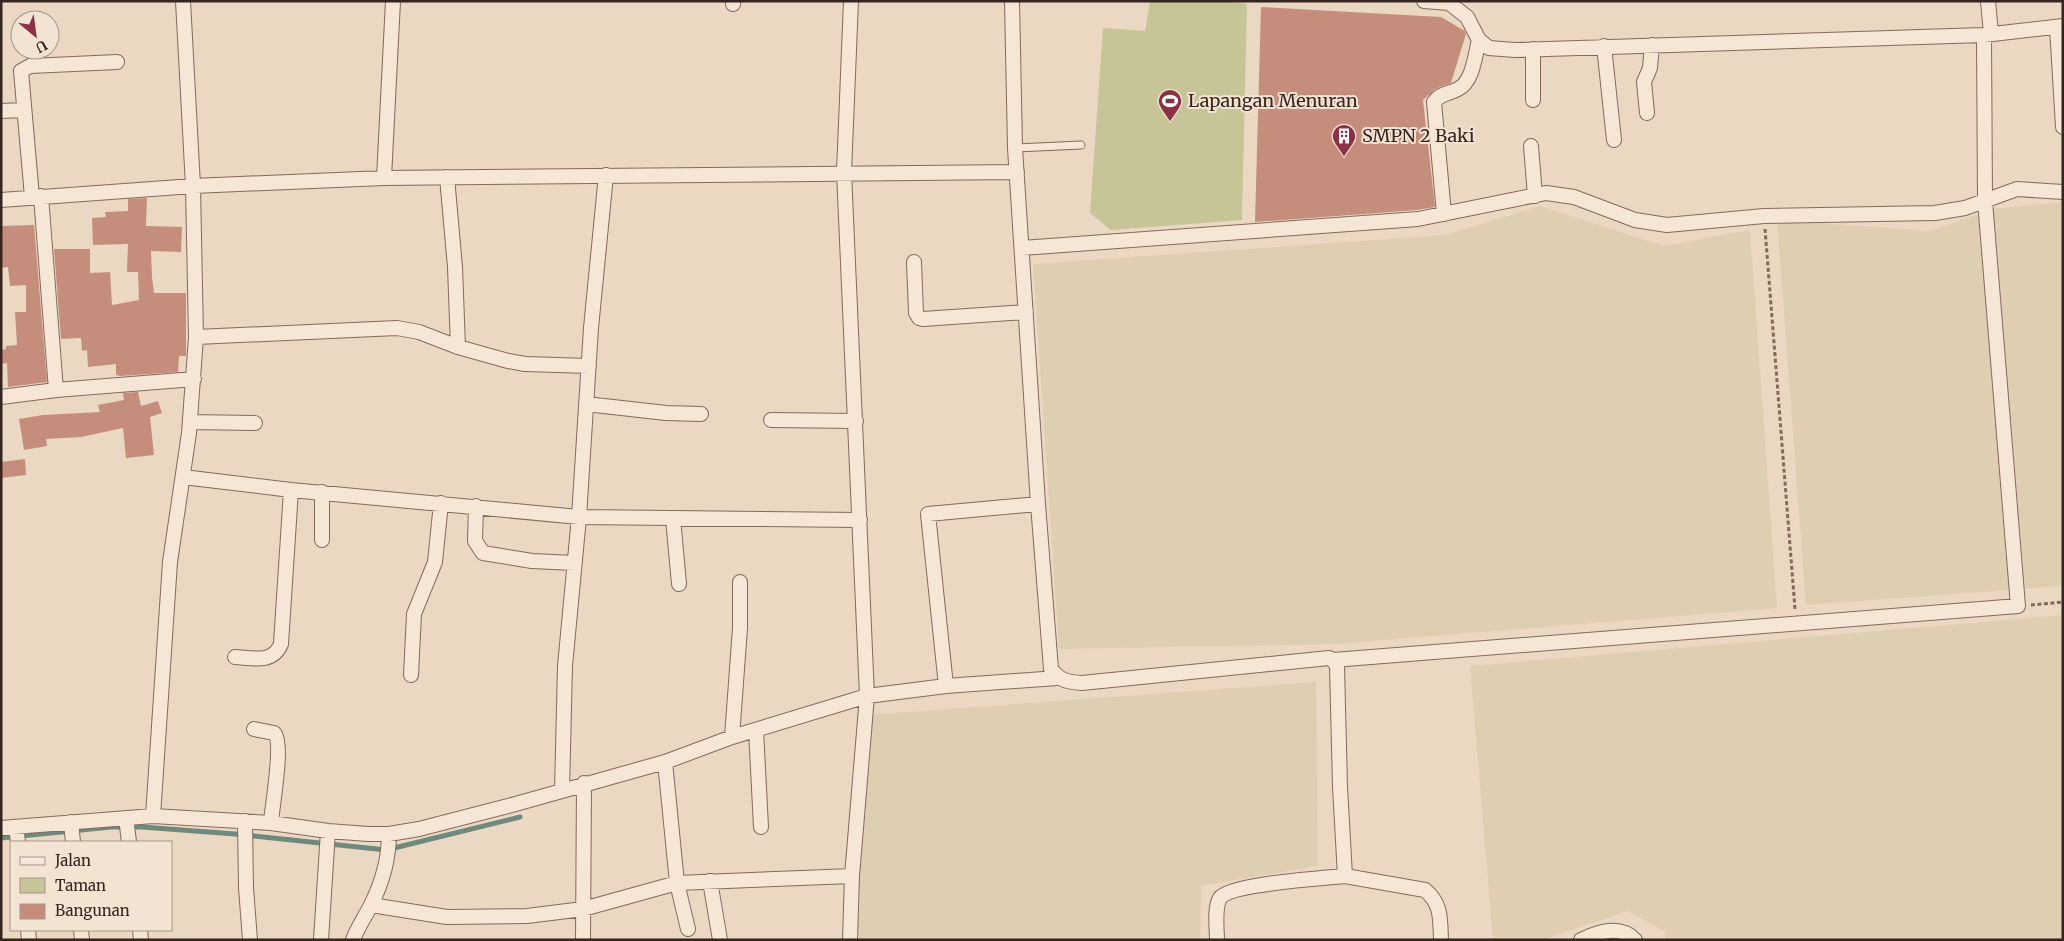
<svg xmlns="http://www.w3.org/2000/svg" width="2064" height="941" font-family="Merriweather,serif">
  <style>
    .farmland { fill: #dfcfb2 }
    .green { fill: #c7c498 }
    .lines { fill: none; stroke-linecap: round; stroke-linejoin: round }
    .stream { stroke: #6d8a7e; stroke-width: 5 }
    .building { fill: #c58e7c }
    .lane-casing { stroke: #836a5c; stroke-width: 9 }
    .street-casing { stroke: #836a5c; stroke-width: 16 }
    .path { stroke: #836a5c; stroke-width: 3; stroke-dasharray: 4 2.5; stroke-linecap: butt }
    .lane { stroke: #f5e6d6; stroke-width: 7 }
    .street { stroke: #f5e6d6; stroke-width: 14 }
    .labels { text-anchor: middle; stroke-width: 4; stroke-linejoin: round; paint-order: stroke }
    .poi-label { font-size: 18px; fill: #34251e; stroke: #f2e3d2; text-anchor: start }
  </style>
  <rect width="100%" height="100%" fill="#ead8c3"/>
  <path class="farmland" d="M 2063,202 L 2063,586 L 1806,605 L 1777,220 L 1930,231 L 1992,209 Z
    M 1540,206 L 1664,246 L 1750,230 L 1777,608 L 1336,644 L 1059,649 L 1033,264 L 1445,235 Z
    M 2063,615 L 2063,940 L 1665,940 L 1665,932 L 1628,911 L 1542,940 L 1493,940 L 1470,666 Z
    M 1316,682 L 1318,866 L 1201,886 L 1200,940 L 854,940 L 867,715 Z"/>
  <path class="green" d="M 1150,1 L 1222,1 L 1247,4 L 1242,220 L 1111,230 L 1090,213 L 1103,28 L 1145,31 Z"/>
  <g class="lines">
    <path class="stream" d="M 1,838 L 111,827 L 142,827 L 235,834 L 386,850 L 520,817"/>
  </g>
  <path class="building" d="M 1261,7 L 1441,17 L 1465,31 L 1466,34 L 1451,83 L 1435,89 L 1423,100 L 1435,207 L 1417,210 L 1255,222 Z
    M 147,198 L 146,226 L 182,227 L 181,252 L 151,251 L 152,277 L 154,293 L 186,293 L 186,356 L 179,356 L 178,372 L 120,376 L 116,375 L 116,364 L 88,367 L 87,350 L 82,351 L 81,338 L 61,339 L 54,249 L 90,249 L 90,273 L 110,272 L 112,305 L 139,300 L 138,272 L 127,272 L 128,244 L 93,245 L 92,218 L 106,217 L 105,212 L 128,211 L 128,199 Z
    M 34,225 L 47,382 L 8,387 L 7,363 L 1,364 L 1,350 L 6,349 L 6,346 L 17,345 L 15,312 L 26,312 L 26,285 L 10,286 L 8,267 L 1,268 L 1,226 Z
    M 138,392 L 141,406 L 158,401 L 162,413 L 150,417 L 154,455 L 126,458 L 123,428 L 81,437 L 46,439 L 47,446 L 24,450 L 19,419 L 43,415 L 100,412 L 98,405 L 124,400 L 123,393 Z
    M 25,459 L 26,475 L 1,478 L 1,462 Z"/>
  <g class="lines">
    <g class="lane-casing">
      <path id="lane" d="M 1015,148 L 1081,145"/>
    </g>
    <g class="street-casing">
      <path id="street" d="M 1012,1 L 1015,148 L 1038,504 L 1051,669 C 1060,681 1068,682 1082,683 L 1329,658 L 1333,660 L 1337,666 L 1340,787 L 1345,876 L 1425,890 C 1442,904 1440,919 1441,940
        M 1424,1 L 1449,3 L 1467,17 L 1479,40 L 1489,48 L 1515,50 L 1984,35 L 2063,26
        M 1988,1 L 1991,34
        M 733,4 L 733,1
        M 2057,27 L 2063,127
        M 1604,46 L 1614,140
        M 1533,100 L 1533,49
        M 1,111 L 24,110
        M 1647,113 L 1644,82 L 1650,68 L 1652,45
        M 1531,146 L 1535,196
        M 447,177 L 455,267 L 458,347
        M 384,178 L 393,1
        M 41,196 L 56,390 L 194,379
        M 32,197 L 21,71 L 30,66 L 117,62
        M 1,200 L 193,186 L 384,178 L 1017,172
        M 1444,214 L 1434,102 C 1440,93 1449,94 1458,89 C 1473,82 1475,55 1479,40
        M 1022,248 L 1418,219 L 1546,193 L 1574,197 L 1635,220 L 1667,225 L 1764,216 L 1935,213 L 1965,208 L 2017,189 L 2063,192
        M 914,262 L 916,313 L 919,318 L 923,319 L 1026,312
        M 196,337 L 397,328 L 419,332 L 458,347 L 508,361 L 525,364 L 589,366
        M 1,397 L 56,390
        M 586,404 L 666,413 L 701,414
        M 771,420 L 856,421
        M 190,422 L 255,423
        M 183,477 L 291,490 L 579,517 L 860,520
        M 322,492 L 322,540
        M 476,506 L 475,541 L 483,553 L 532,561 L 574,563
        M 673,518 L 679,584
        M 235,657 C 253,658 273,664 281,644 L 291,490
        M 1333,660 L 2018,606 L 1985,201 L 1984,35
        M 411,675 L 414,614 L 435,562 L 441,503
        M 946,686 L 928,514 L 1038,504
        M 254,729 L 274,733 C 284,742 272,806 271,823
        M 756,730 L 761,827
        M 732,737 L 740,628 L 740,582
        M 665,762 L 677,883 L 688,929
        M 562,791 L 565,666 L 579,517 L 591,328 L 606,175
        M 153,816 L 170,562 L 189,433 L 196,337 L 193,186 L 183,1
        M 126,818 L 129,842
        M 245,821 L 246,888 L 250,940
        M 71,822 L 73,842
        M 16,827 L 18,842
        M 1,828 L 153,816 L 271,823 L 328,831 L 368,834 L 389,834 L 419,829 L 512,805 L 665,762 L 732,737 L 867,696 L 844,172 L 851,1
        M 710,881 L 720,940
        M 371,905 L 447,917 L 527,916 L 583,909 L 677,883 L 852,876
        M 28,930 L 29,940
        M 81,930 L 82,940
        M 140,930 L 141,940
        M 321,940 L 328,831
        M 353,940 C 357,928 365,917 371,905 C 382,883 389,859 389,834
        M 583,940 L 584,783
        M 850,940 L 852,876 L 867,696 L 946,686 L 1057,678
        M 1217,940 C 1217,928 1214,908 1220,898 C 1230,884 1325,878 1345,876
        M 1581,940 C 1598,932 1620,924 1635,940"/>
    </g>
    <path class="path" d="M 1765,229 L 1795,609
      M 2031,605 L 2063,602"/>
    <use href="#lane" class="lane"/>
    <use href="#street" class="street"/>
  </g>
  <defs>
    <g id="stadium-pin" transform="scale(1.25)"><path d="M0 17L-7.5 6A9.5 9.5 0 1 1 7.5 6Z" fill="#8c3142" stroke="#f2e3d2"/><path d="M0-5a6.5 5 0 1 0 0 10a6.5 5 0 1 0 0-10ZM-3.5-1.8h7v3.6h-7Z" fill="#fff"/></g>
    <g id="building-pin" transform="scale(1.25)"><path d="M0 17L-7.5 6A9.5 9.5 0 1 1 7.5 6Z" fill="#8c3142" stroke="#f2e3d2"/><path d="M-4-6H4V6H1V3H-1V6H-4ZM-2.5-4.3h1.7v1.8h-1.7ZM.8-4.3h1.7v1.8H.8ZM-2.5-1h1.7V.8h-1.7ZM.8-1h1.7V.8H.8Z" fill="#fff"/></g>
  </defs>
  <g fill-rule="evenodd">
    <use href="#stadium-pin" x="1170" y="101"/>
    <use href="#building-pin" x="1344" y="136"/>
  </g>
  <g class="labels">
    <g class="poi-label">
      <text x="1188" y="107">Lapangan Menuran</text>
      <text x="1362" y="142">SMPN 2 Baki</text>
    </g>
  </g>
  <rect width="2064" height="941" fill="none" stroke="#34251e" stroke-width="5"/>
  <rect x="10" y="841" width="162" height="90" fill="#f2e3d2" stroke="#a6978a"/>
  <rect x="20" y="857" width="25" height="8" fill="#f5e6d6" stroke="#a6978a"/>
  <text x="55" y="866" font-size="15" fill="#34251e">Jalan</text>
  <rect x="20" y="878" width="25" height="15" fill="#c7c498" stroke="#a6978a"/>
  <text x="55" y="891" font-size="15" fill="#34251e">Taman</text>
  <rect x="20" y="904" width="25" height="15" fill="#c58e7c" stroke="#a6978a"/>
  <text x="55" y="916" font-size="15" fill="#34251e">Bangunan</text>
  <g transform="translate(35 35) rotate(151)"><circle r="24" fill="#f2e3d2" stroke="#a6978a"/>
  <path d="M0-4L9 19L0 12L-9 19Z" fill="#8c3142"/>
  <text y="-8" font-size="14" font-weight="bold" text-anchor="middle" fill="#34251e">U</text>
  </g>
</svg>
